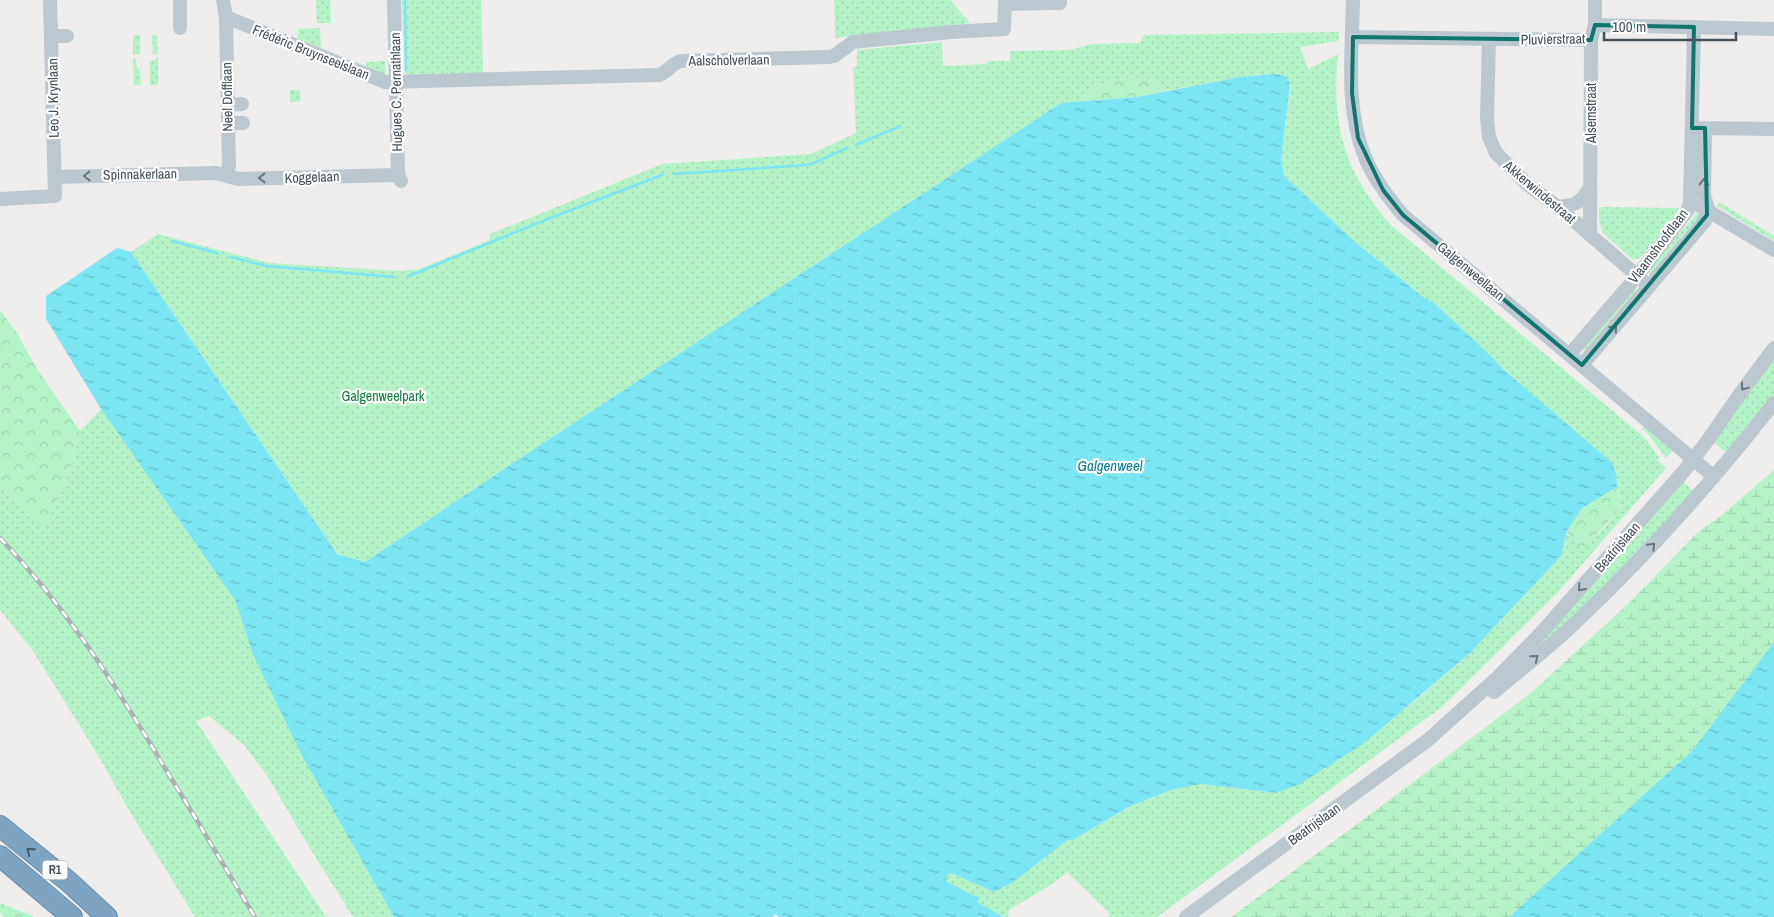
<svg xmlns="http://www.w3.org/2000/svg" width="1774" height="917" font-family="'Archivo Narrow',sans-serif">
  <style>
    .green { fill: url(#green-dots) }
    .forest { fill: url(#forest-crowns) }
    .wetland { fill: url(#wetland-marsh) }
    .water { fill: url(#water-ripples) }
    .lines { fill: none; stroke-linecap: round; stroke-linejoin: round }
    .stream { stroke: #7ce6f5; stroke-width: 2.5 }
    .highway-casing { stroke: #698fad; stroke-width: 22 }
    .minor { stroke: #bbc8d0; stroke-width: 14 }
    .highway { stroke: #7ea4c1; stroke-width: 20 }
    .rail-casing { stroke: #adb2b7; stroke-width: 4.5 }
    .rail { stroke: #fff; stroke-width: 2.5; stroke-dasharray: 8; stroke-linecap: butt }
    .oneway { stroke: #67757e }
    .oneway2 { stroke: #495a65 }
    .marked { fill: none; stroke: #0f766e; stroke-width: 4; stroke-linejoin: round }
    .labels { text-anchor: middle; stroke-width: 4.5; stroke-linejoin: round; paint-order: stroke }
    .shield { fill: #fff; stroke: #7b868c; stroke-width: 1 }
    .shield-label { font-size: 12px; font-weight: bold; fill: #43525b }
    .street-label { font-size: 14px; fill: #43525b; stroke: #fff }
    .park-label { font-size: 14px; fill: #0d833e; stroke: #fff }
    .water-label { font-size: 15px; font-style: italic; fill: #037f91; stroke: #fff }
  </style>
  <defs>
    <pattern id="green-dots" width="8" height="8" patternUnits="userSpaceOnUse" patternTransform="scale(1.25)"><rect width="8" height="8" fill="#b4f3c7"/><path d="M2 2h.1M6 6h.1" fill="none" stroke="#9cd2ad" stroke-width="1.8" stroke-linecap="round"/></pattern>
    <pattern id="forest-crowns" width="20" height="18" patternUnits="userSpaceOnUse" patternTransform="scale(1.25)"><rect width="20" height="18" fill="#b4f3c7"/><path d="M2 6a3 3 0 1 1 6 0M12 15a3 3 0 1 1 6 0" fill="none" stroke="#9cd2ad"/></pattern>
    <pattern id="wetland-marsh" width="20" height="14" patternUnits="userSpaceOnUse" patternTransform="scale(1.25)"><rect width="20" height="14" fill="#b4f3c7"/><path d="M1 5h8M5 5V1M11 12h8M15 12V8" fill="none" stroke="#9cd2ad"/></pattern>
    <pattern id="water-ripples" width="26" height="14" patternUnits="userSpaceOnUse" patternTransform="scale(1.25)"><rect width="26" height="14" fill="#7ce6f5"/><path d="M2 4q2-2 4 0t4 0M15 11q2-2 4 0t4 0" fill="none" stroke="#67bdc9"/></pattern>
  </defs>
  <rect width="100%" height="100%" fill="#efecec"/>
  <path class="green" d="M 316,0 L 330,0 L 331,23 L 317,23 Z
    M 402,0 L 481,0 L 483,73 L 405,74 Z
    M 834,0 L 950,0 L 970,23 L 835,38 Z
    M 320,28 L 321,48 L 298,39 L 298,29 Z
    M 1339,32 L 1338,41 L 1300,47 L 1308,69 L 1338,54 C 1331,126 1344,172 1392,226 L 1645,438 L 1659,457 L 1657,460 L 1666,468 L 1558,592 L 1443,706 L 1157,917 L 1108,917 L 1110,914 L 1067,872 L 1051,885 L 1009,910 L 1008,917 L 1003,917 L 977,902 L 978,898 L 947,882 L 945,879 L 946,876 L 951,873 L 994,892 L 1012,883 L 1066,841 L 1073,840 L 1130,807 L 1171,790 L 1201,784 L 1276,793 L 1408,707 L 1470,653 L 1561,556 L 1567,531 L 1570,536 L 1587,545 C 1596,536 1620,514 1620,502 C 1619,492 1616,484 1616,474 L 1434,303 L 1423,297 L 1353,240 L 1284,176 L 1281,162 L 1290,83 L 1276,74 L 1240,77 L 1165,91 L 1160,82 L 1132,77 L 1100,84 L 1083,101 L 1061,103 L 528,453 L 365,562 L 337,554 L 131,252 L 158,234 L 269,263 L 401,271 L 419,269 L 490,240 L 490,234 L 662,164 L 811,154 L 856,133 L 853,67 L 857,66 L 857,50 L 942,42 L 943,66 L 985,64 L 988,61 L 1010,61 L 1010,51 L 1070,50 L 1092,44 L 1140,43 L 1144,35 Z
    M 133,35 L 140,35 L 140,54 L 133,55 Z
    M 152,35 L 157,35 L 158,54 L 153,54 Z
    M 133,58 L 136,58 L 137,69 L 140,69 L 141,85 L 134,85 Z
    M 155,58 L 158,58 L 158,85 L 150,85 L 150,61 L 155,60 Z
    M 385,61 L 386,76 L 366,70 L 366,62 Z
    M 290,90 L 300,90 L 301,101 L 290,102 Z
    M 1719,202 L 1774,236 L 1774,241 L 1717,206 Z
    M 1599,207 L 1679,208 L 1674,217 L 1642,256 L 1640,258 L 1633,260 L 1603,233 L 1599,220 Z
    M 1697,213 L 1701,215 L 1651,275 L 1649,274 L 1649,269 Z
    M 1634,288 L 1637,291 L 1587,352 L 1583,348 Z
    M 1774,355 L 1774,395 L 1728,454 L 1712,441 Z
    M 101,409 L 235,600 L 253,655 L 301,754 L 394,917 L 353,917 L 306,842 L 268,777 L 244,745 L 209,716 L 196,721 L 326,917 L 195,917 L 130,812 L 96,752 L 33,651 L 0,610 L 0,487 L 46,527 L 61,488 L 72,465 L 80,431 Z
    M 1644,426 L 1672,451 L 1666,458 L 1649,435 L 1642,429 Z
    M 1680,479 L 1696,493 L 1672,521 L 1507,679 Z"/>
  <path class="forest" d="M 1132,77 L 1160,82 L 1165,91 L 1137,97 L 1083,101 L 1100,84 Z
    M 0,310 L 17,333 L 37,369 L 80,431 L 72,465 L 61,488 L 46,528 L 0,487 Z
    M 1617,487 L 1620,503 L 1616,513 L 1587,545 L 1581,548 L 1576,546 L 1567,531 L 1582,508 Z
    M 0,903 L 33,916 L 33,917 L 4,917 L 0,912 Z"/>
  <path class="wetland" d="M 1774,470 L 1774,642 L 1692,751 L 1509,917 L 1231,917 L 1364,819 L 1531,693 L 1629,603 L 1697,533 L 1722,515 Z"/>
  <path class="water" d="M 1276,74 L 1285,76 L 1290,83 L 1281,161 L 1284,176 L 1353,240 L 1423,297 L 1434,303 L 1492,357 L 1503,369 L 1612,463 L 1616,474 L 1617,487 L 1582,508 L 1567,531 L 1561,556 L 1470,653 L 1363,744 L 1298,785 L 1276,793 L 1201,784 L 1171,790 L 1129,807 L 1073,840 L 1066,841 L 1012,883 L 994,892 L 951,873 L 946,876 L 947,882 L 979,898 L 977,902 L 1003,917 L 779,917 L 776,914 L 772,917 L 394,917 L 301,754 L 253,655 L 235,600 L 101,409 L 46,319 L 46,296 L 117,248 L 131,252 L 337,554 L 365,562 L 528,453 L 1061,103 L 1137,97 L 1240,77 Z
    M 1774,642 L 1774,917 L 1509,917 L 1692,751 Z"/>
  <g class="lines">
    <path class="stream" d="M 405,0 L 406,70
      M 856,145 L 900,126
      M 674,174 L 807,165 L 814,163 L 847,148
      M 172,241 L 217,253
      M 231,257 L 266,266 L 394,277
      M 409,276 L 545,220 L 662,175"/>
    <g class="highway-casing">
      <path id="highway" d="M 0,826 L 69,882 L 107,917
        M 0,856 L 72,917"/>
    </g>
    <path class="minor" d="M 180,0 L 180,28
      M 223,0 L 226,17 L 229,166 L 226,175
      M 394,0 L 398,175 L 401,181
      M 1005,0 L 1005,4 L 1060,3 L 1060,0
      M 1353,0 C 1352,51 1345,109 1365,157 C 1374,179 1388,197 1403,215 L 1713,476
      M 226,17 L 385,82 L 659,75 C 668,72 672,63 681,61 L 829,57 L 834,56 L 853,42 L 951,32 L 1004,29 L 1005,4
      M 1595,25 L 1595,0
      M 51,36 L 67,36
      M 1353,37 L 1591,40 L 1595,25 L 1774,29
      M 1489,39 L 1487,119 L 1489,137 L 1496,153 L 1527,184 L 1558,207 L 1649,286
      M 227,105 L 242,104
      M 228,123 L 243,123
      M 1695,128 L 1774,129
      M 55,177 L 216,173 L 238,179 L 398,175
      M 0,199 L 55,196 L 50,0
      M 1700,206 L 1774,250
      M 1558,207 C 1576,205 1581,203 1590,187
      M 1590,235 L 1591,40
      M 1570,354 L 1637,276 L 1688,210 L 1690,202 L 1694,27
      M 1582,365 L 1705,221 L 1708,209 L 1704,195 L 1705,128
      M 1494,692 C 1522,669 1550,647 1575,623 C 1647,555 1713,481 1774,403
      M 1186,917 L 1428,740 L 1498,677 L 1541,633 L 1684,471 L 1708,440 L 1737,398 L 1774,348"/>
    <use href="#highway" class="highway"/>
    <g class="rail-casing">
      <path id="rail" d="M 0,538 C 65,606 115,684 163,765 C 194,815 224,866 255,917"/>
    </g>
    <use href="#rail" class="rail"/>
  </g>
  <defs><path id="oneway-chevron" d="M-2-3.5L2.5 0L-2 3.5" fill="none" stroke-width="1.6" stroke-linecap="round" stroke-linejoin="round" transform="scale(1.25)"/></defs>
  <g class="oneway">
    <use href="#oneway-chevron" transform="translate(87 176) rotate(179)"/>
    <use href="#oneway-chevron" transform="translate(262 178) rotate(179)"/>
    <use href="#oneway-chevron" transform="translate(1704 182) rotate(-89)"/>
    <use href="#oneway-chevron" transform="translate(1614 328) rotate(-50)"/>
    <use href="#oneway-chevron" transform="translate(1744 387) rotate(127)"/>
    <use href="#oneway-chevron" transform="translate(1652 546) rotate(-46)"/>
    <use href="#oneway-chevron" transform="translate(1581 588) rotate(132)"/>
    <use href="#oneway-chevron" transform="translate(1535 658) rotate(-40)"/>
  </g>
  <use class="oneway2" href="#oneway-chevron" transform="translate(30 851) rotate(-141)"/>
  <path class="marked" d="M 1595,25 L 1694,27 L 1692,128 L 1705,128 L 1707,215 L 1582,365 L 1403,215 L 1383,190 L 1358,138 L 1352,93 L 1353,37 L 1591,40 Z"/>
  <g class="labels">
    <rect class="shield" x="42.5" y="860.5" width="25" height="19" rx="4"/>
    <g class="shield-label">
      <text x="55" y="874">R1</text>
    </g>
    <g class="street-label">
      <text transform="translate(1553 39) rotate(-1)" y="5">Pluvierstraat</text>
      <text transform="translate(311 52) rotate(22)" y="5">Frédéric Bruynseelslaan</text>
      <text transform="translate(729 60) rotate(-1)" y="5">Aalscholverlaan</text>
      <text transform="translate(396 92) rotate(-91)" y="5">Hugues C. Pernathlaan</text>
      <text transform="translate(227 97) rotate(-91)" y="5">Neel Dofflaan</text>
      <text transform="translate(53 98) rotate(-91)" y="5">Leo J. Krynlaan</text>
      <text transform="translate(1591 113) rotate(-90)" y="5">Alsemstraat</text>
      <text transform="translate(140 174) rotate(-1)" y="5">Spinnakerlaan</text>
      <text transform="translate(312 177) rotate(-2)" y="5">Koggelaan</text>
      <text transform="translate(1540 192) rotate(40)" y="5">Akkerwindestraat</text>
      <text transform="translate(1658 246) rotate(-53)" y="5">Vlaamshoofdlaan</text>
      <text transform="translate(1471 271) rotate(40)" y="5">Galgenweellaan</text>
      <text transform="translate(1617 547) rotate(-49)" y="5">Beatrijslaan</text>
      <text transform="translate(1314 824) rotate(-36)" y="5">Beatrijslaan</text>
    </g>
    <g class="park-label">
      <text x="383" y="401">Galgenweelpark</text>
    </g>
    <g class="water-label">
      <text x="1110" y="471">Galgenweel</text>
    </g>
  </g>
  <path d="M1604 32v8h132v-8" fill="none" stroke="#43525b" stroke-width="2.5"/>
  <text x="1612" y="32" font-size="15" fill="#43525b" stroke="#ffffff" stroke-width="4" paint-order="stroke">100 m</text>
</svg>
